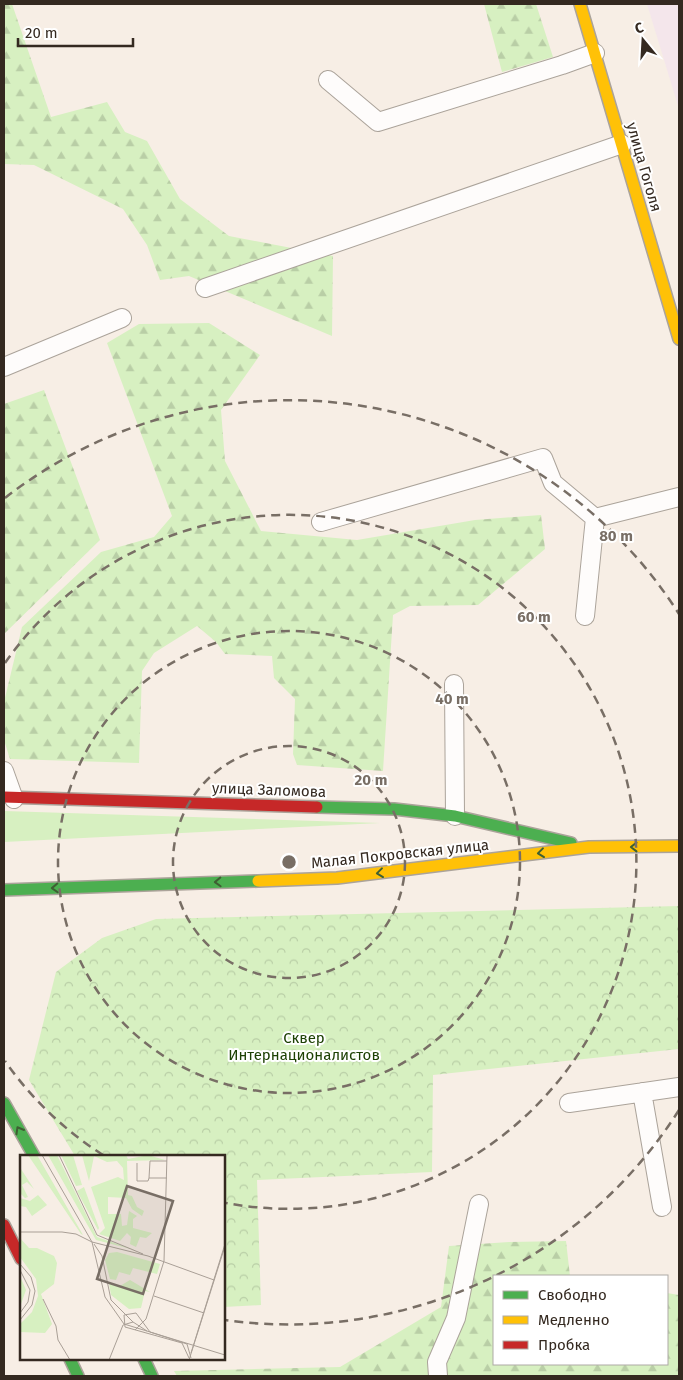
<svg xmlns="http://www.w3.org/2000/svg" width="683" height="1380" font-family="'Fira Sans',sans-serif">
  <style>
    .education { fill: #f4e6eb }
    .green { fill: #d7f0c1 }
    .forest { fill: url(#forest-firs) }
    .park { fill: url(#park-crowns) }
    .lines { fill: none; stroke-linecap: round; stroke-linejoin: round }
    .lane-casing { stroke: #aba39a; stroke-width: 20 }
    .fast-casing { stroke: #aba39a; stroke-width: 14 }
    .slow-casing { stroke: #aba39a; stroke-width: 14 }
    .jam-casing { stroke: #aba39a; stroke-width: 14 }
    .lane { stroke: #fefcfb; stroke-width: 18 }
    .fast { stroke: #4caf50; stroke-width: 11 }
    .slow { stroke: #ffc107; stroke-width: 11 }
    .jam { stroke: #c62828; stroke-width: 11 }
    .oneway { stroke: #3e5f33 }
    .ring { fill: none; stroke: #786e65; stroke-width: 2.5; stroke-dasharray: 9 6 }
    .labels { text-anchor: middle; stroke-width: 4; stroke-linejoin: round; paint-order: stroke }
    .street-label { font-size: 15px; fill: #342920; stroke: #fff }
    .park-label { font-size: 15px; fill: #1d4104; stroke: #fff }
    .inset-road { fill: none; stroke: #a99f96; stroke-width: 1 }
    .view { fill: #786e65; fill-opacity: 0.15; stroke: #786e65; stroke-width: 2.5 }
    .inset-edge { fill: none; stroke: #342920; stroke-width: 2.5 }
    .centre { fill: #786e65; stroke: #fff; stroke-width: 2.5 }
    .ring-label { font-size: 15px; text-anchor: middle; font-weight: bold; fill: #786e65; stroke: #fff; stroke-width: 4; stroke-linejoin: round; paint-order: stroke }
  </style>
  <defs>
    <pattern id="forest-firs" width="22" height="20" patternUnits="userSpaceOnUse" patternTransform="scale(1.25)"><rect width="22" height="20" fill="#d7f0c1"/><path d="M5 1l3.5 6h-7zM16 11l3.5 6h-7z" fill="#b9cea6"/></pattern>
    <pattern id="park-crowns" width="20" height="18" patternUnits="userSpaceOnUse" patternTransform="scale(1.25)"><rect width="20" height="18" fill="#d7f0c1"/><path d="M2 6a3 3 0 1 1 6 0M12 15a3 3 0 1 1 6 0" fill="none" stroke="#b9cea6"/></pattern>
  </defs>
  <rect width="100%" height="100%" fill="#f7eee5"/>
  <path class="education" d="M 647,4 L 679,4 L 679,109 Z"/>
  <path class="green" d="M 4,811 L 380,823 L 4,842 Z"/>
  <path class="forest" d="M 4,4 L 12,4 L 51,117 L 107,102 L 125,132 L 147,141 L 180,199 L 229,236 L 333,256 L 332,336 L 189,276 L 160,280 L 147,245 L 123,209 L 34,165 L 4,164 Z
    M 484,4 L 536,4 L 553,57 L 502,72 Z
    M 209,323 L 260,355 L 221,410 L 225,461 L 261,531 L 357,540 L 475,520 L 541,515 L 545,549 L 478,605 L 410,606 L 393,615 L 383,771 L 297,765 L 293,754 L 295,699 L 274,678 L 272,656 L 225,654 L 216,642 L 197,626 L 154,653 L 142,671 L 139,763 L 10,759 L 4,740 L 4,702 L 22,627 L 101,552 L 154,537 L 172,516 L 107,343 L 139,324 Z
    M 44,390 L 100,540 L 4,634 L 4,404 Z
    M 566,1241 L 570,1276 L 494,1276 L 494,1364 L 667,1364 L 667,1293 L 679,1295 L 679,1376 L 177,1376 L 174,1371 L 340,1367 L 441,1307 L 449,1246 L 509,1242 Z"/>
  <path class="park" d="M 679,906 L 679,1049 L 433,1075 L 432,1172 L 257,1180 L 261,1305 L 224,1307 L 224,1156 L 75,1156 L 29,1080 L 56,972 L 102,938 L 156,919 Z"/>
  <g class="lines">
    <g class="lane-casing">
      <path id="lane" d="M 328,80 L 378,122 L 562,65 L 595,53
        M 205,288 L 622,144
        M 4,367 L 122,318
        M 321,522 L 543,458 L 553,483 L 595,518 L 679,497
        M 585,616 L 595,518
        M 454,684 L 455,816
        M 4,771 L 14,799
        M 642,1092 L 662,1207
        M 569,1103 L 679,1087
        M 438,1376 L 437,1362 L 456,1318 L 479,1204"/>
    </g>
    <g class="fast-casing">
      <path id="fast" d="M 317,807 L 394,809 L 455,816 L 571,843
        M 4,890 L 258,881
        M 4,1103 L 34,1156
        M 70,1359 L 78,1376
        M 144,1359 L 152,1376"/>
    </g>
    <g class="slow-casing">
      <path id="slow" d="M 580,4 L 679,339
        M 258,881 L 337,878 L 589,847 L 679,846"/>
    </g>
    <g class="jam-casing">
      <path id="jam" d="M 4,797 L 317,807
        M 4,1225 L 21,1259"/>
    </g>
    <use href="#lane" class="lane"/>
    <use href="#fast" class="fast"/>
    <use href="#slow" class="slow"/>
    <use href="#jam" class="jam"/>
  </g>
  <defs><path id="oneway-chevron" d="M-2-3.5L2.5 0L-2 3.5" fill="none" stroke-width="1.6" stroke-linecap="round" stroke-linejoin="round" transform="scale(1.25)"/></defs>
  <g class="oneway">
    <use href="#oneway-chevron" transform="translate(634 847) rotate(180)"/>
    <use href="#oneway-chevron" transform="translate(541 853) rotate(173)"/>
    <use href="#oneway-chevron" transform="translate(380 873) rotate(173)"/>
    <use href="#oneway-chevron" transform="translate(218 882) rotate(178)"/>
    <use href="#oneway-chevron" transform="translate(55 888) rotate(178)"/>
    <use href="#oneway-chevron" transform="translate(19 1130) rotate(-120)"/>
  </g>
  <g class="ring">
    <circle cx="289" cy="862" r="116"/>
    <circle cx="289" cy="862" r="231"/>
    <path d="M103 1155A347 347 0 0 1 5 1061M5 663A347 347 0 1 1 226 1203"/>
    <path d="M679 1110A462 462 0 0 1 225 1320M5 498A462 462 0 0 1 679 614"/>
  </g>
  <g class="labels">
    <g class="street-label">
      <text transform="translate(644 167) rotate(74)" y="5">улица Гоголя</text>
      <text transform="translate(269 790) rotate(2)" y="5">улица Заломова</text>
      <text transform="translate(400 854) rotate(-6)" y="5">Малая Покровская улица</text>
    </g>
    <g class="park-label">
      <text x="304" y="1043">Сквер<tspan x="304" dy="17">Интернационалистов</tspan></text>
    </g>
  </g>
  <g transform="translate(20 1155)">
    <rect width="205" height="205" fill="#f7eee5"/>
    <path d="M 8,0 L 17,0 L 63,80 L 61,79 ZM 28,0 L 37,0 L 77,82 L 115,95 L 76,85 ZM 0,83 L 9,93 L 17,93 L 34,101 L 37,108 L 34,129 L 21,139 L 32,169 L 25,178 L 0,177 L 0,169 L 12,157 L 18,141 L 16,124 L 0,102 ZM 0,121 L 6,135 L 0,152 Z" fill="#d7f0c1"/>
    <path d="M 41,0 L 53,0 L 62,30 L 56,31 ZM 62,0 L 106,0 L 108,4 L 128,0 L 145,5 L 107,6 L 108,40 L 112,41 L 117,52 L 124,56 L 122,61 L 112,54 L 106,43 L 88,42 L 88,59 L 101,59 L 102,71 L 107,70 L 109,56 L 117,61 L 113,64 L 113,73 L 132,78 L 126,83 L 120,82 L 116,92 L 110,89 L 111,82 L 107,78 L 100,86 L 79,79 L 85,73 L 71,32 L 98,22 L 104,25 L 103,13 L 97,6 L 87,7 L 74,1 L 69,26 ZM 1,14 L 14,34 L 7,27 L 2,30 L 8,42 L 5,43 L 0,38 ZM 64,32 L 79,73 L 78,75 L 57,36 ZM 18,40 L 27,50 L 12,61 L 6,52 L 0,51 L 0,43 L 10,46 ZM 110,125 L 130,137 L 125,136 L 121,153 L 109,154 L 91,140 L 89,128 L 100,131 Z" fill="#d7f0c1"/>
    <path d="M 97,97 L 140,109 L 137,119 L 113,113 L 110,120 L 99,117 L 96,125 L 90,124 L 85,105 L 89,98 Z" fill="#d7f0c1"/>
    <path class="inset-road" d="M 22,0 L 72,87 L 85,142 L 104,169 L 205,200M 39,0 L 77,80 L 123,99M 117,8 L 117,26 L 128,26 L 129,23M 147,23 L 129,23 L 130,6 L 147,6M 0,77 L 42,77 L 56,79 L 72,87M 72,87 L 128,101 L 194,125M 74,89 L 82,101 L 91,145 L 113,167 L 127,176M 0,109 L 11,122 L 15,136 L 12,150 L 0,165M 0,115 L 10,135 L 8,147 L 0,158M 134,141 L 184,158M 23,144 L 36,171 L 38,185 L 50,205M 115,175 L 126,164 L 144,106 L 147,0M 171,198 L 205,89M 169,203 L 162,188 L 105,172 L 104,160 L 116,158 L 130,177 L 167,189 L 171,203M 89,205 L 103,170 L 113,167M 169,205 L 205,91"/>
    <path class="view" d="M 107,31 L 153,46 L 123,139 L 77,124 Z"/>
    <rect width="205" height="205" class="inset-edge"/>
  </g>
  <circle cx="289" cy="862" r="8" class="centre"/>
  <g class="ring-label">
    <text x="616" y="541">80 m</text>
    <text x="534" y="622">60 m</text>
    <text x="452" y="704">40 m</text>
    <text x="371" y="785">20 m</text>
  </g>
  <rect width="683" height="1380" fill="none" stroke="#342920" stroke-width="10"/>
  <rect x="493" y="1275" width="175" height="90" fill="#ffffff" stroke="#aea9a6"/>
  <rect x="503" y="1291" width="25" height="8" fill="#4caf50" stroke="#aea9a6"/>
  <text x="538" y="1300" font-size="15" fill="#342920">Свободно</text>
  <rect x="503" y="1316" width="25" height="8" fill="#ffc107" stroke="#aea9a6"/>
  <text x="538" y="1325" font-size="15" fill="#342920">Медленно</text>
  <rect x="503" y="1341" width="25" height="8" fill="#c62828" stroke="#aea9a6"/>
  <text x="538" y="1350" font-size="15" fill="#342920">Пробка</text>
  <g transform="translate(643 40) rotate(342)" stroke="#ffffff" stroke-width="4" paint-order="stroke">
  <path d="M0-4L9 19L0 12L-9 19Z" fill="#342920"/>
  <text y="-8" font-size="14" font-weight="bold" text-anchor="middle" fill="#342920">С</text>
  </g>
  <path d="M18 38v8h115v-8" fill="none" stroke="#342920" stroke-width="2.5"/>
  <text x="25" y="38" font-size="15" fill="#342920" stroke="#ffffff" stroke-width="4" paint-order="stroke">20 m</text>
</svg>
